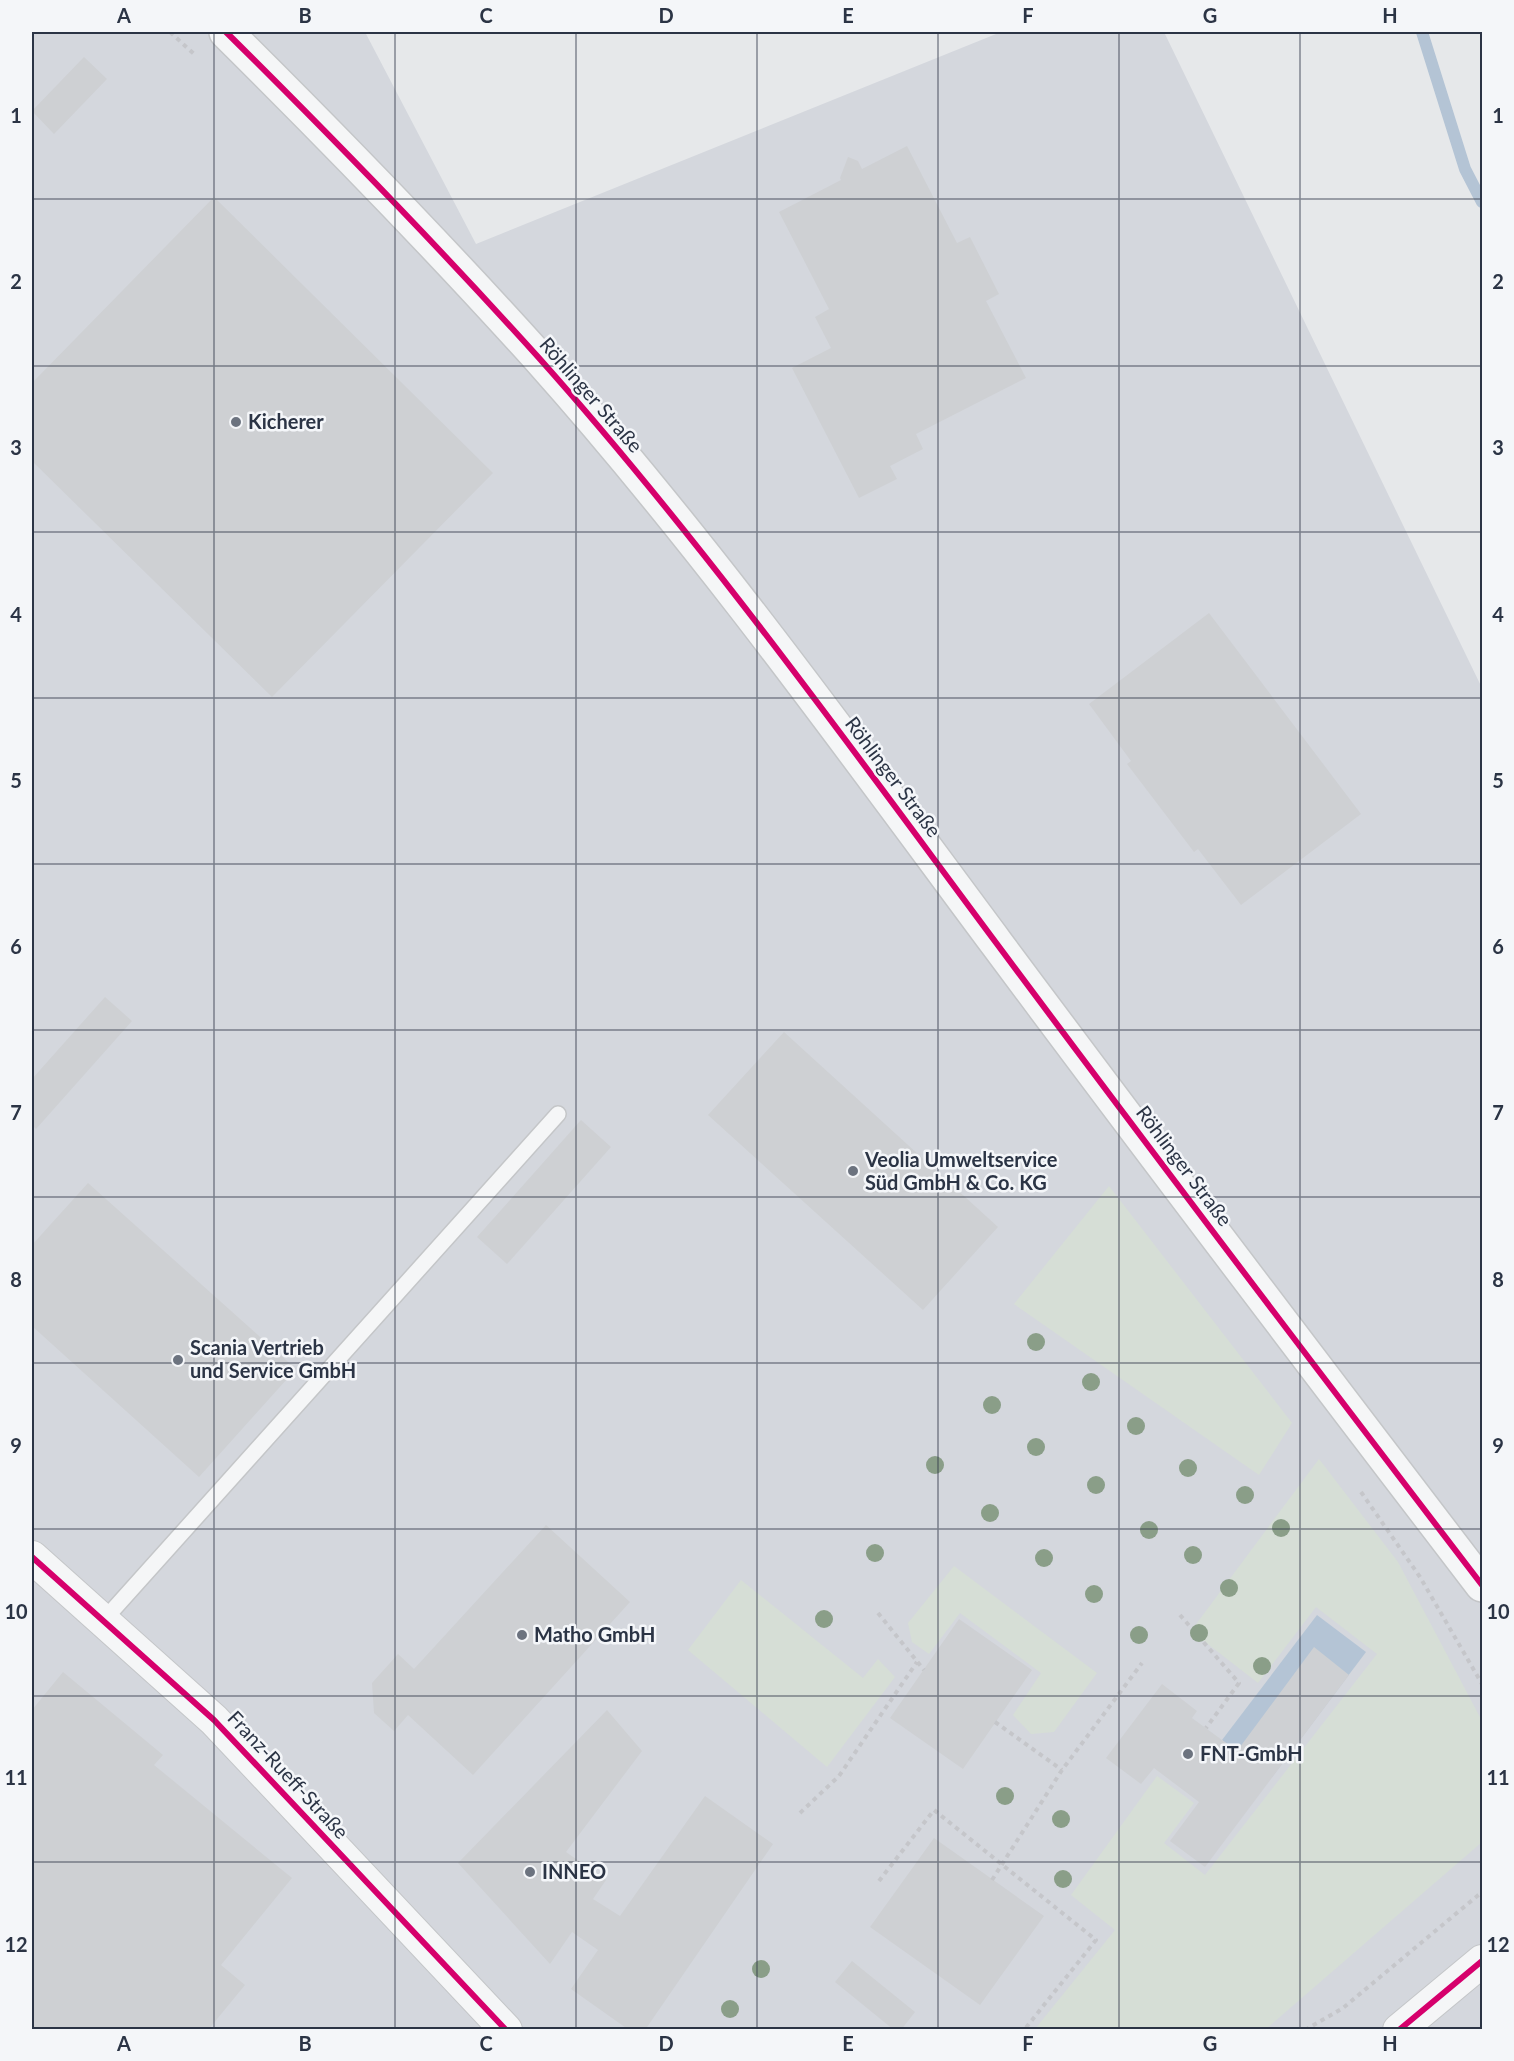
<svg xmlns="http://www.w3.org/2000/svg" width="1514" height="2061" font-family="Lato,sans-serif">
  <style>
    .built { fill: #d4d7dd }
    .green { fill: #d6ded6 }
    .water { fill: #b4c4d5 }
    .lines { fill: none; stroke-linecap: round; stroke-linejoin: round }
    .stream { stroke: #b4c4d5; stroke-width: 12 }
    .building { fill: #ced0d3 }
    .service-casing { stroke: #c4c6c8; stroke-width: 18 }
    .minor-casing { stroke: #c4c6c8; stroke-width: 34 }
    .tertiary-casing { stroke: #c4c6c8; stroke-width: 36 }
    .path { stroke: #c5c6ca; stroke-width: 4; stroke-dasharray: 4.5 4.5; stroke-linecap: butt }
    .service { stroke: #f5f6f7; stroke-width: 15 }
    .minor { stroke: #f5f6f7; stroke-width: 32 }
    .tertiary { stroke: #f5f6f7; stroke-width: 33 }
    .cycleway-casing { stroke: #f4f6f9; stroke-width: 10 }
    .cycleway { stroke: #d6006c; stroke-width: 6 }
    .tree { fill: #8a9e88 }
    .grid { fill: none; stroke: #2b3445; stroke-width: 1.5; stroke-opacity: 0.55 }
    .poi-dot { fill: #6c737f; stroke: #f4f6f9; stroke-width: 2 }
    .labels { text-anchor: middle; stroke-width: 5; stroke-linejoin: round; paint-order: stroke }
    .street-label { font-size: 20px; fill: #2b3445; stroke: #f4f6f9 }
    .poi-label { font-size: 20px; font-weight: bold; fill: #2b3445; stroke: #f4f6f9; text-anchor: start }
    .neatline { fill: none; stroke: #2b3445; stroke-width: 2 }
    .grid-label { font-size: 20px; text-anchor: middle; font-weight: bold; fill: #2b3445 }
  </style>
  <rect width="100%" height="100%" fill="#e6e8ea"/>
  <path class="built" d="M 32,32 L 365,32 L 476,244 L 1001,32 L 1164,32 L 1482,688 L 1482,2029 L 32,2030 Z"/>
  <path class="green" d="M 1109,1186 L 1292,1423 L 1259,1475 L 1014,1304 Z
    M 1319,1459 L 1398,1562 L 1482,1721 L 1482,1842 L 1266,2029 L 1035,2029 L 1115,1930 L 1071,1895 L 1157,1776 L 1194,1803 L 1164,1843 L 1205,1875 L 1377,1654 L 1316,1607 L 1258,1683 L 1191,1631 Z
    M 954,1566 L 1097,1673 L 1054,1732 L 1031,1734 L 1013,1715 L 1041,1673 L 960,1613 L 929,1654 L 912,1642 L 908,1623 Z
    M 741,1580 L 863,1678 L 878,1659 L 895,1677 L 827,1767 L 688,1650 Z"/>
  <path class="water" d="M 1317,1615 L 1366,1652 L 1272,1777 L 1222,1740 Z"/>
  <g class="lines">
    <path class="stream" d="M 1422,32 L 1465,169 L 1482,202"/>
  </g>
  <path class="building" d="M 84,57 L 107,79 L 54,134 L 32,111 Z
    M 907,146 L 957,243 L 970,237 L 999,294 L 986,301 L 1026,378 L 916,434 L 923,449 L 890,466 L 897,479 L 859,498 L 792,368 L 831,348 L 815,317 L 829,309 L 779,212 L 841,180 L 840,178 L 848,157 L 858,161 L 862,169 Z
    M 214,197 L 493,473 L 272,697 L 32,461 L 32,383 Z
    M 1209,613 L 1361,814 L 1241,905 L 1198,849 L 1194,852 L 1127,764 L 1131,761 L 1089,704 Z
    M 105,997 L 132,1021 L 36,1129 L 32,1125 L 32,1079 Z
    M 784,1032 L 998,1227 L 923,1310 L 708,1115 Z
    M 581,1120 L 611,1147 L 507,1264 L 477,1237 Z
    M 88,1183 L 296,1369 L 199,1477 L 32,1326 L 32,1245 Z
    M 546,1525 L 630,1602 L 473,1775 L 408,1715 L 394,1731 L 374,1713 L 372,1683 L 398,1654 L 414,1669 Z
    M 959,1619 L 1032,1670 L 963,1769 L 890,1718 Z
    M 1314,1647 L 1349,1675 L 1205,1867 L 1170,1841 L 1199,1802 L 1154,1768 L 1141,1784 L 1106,1758 L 1162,1684 L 1197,1711 L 1192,1718 L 1237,1751 Z
    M 63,1672 L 163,1755 L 154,1765 L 292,1878 L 221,1965 L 245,1985 L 208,2030 L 32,2030 L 32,1710 Z
    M 607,1710 L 642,1751 L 566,1852 L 606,1880 L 593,1899 L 620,1916 L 705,1796 L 773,1844 L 645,2030 L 629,2030 L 571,1989 L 598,1950 L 572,1932 L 550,1964 L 458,1863 Z
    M 934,1838 L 1044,1916 L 980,2005 L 870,1927 Z
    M 852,1961 L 915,2012 L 901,2030 L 894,2030 L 835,1982 Z"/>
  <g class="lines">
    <g class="service-casing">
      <path id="service" d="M 103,1621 L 558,1114"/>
    </g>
    <g class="minor-casing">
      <path id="minor" d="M 32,1557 L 214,1720 L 506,2030
        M 1399,2030 L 1482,1961"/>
    </g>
    <g class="tertiary-casing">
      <path id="tertiary" d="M 226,32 C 333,138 438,246 539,358 C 704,543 849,745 997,944 C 1157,1159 1319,1372 1482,1585"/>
    </g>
    <path class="path" d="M 170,32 L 194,54
      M 1361,1492 L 1420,1577 L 1482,1684
      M 878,1613 L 924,1670
      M 1180,1615 L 1239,1683 L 1206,1728
      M 995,1722 L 1062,1770
      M 800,1813 L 839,1776 L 917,1662
      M 992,1880 L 1062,1770 L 1142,1663
      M 879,1881 L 934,1810 L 1096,1940 L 1024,2030
      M 1305,2030 L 1343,2008 L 1482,1892"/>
    <use href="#service" class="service"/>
    <use href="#minor" class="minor"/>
    <use href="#tertiary" class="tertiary"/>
    <g class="cycleway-casing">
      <path id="cycleway" d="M 226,32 C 333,138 438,246 539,358 C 704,543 849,745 997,944 C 1157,1159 1319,1372 1482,1585
        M 32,1557 L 214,1720 L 506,2030
        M 1399,2030 L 1482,1961"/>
    </g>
    <use href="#cycleway" class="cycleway"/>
  </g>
  <g class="tree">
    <circle cx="1036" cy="1342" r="9"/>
    <circle cx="1091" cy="1382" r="9"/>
    <circle cx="992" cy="1405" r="9"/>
    <circle cx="1136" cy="1426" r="9"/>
    <circle cx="1036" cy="1447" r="9"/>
    <circle cx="935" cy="1465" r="9"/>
    <circle cx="1188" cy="1468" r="9"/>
    <circle cx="1096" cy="1485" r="9"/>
    <circle cx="1245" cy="1495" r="9"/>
    <circle cx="990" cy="1513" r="9"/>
    <circle cx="1281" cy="1528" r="9"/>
    <circle cx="1149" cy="1530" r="9"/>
    <circle cx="875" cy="1553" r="9"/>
    <circle cx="1193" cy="1555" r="9"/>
    <circle cx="1044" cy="1558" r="9"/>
    <circle cx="1229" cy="1588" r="9"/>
    <circle cx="1094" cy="1594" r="9"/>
    <circle cx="824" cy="1619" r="9"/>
    <circle cx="1199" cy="1633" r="9"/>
    <circle cx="1139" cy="1635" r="9"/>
    <circle cx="1262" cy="1666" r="9"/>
    <circle cx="1005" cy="1796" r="9"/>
    <circle cx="1061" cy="1819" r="9"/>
    <circle cx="1063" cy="1879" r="9"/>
    <circle cx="761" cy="1969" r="9"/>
    <circle cx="730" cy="2009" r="9"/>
  </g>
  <path class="grid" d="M 214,32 L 214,2030M 395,32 L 395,2030M 576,32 L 576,2030M 757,32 L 757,2030M 938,32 L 938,2030M 1119,32 L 1119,2030M 1300,32 L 1300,2030M 32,199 L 1482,199M 32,366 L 1482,366M 32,532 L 1482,532M 32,698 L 1482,698M 32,864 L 1482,864M 32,1030 L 1482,1030M 32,1197 L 1482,1197M 32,1363 L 1482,1363M 32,1529 L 1482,1529M 32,1696 L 1482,1696M 32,1862 L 1482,1862"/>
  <g class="poi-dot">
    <circle cx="236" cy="422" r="6"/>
    <circle cx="853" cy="1171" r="6"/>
    <circle cx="178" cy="1360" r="6"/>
    <circle cx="522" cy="1635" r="6"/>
    <circle cx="1188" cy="1754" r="6"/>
    <circle cx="530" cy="1872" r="6"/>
  </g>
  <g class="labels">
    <g class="street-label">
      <text transform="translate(591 395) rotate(49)" y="7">Röhlinger Straße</text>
      <text transform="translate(893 777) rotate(53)" y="7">Röhlinger Straße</text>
      <text transform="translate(1184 1166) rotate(53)" y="7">Röhlinger Straße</text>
      <text transform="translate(288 1775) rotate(47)" y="7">Franz-Rueff-Straße</text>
    </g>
    <g class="poi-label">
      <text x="248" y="429">Kicherer</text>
      <text x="865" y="1167">Veolia Umweltservice<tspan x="865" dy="23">Süd GmbH &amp; Co. KG</tspan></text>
      <text x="190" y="1355">Scania Vertrieb<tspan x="190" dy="23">und Service GmbH</tspan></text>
      <text x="534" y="1642">Matho GmbH</text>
      <text x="1200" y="1761">FNT-GmbH</text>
      <text x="542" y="1879">INNEO</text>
    </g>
  </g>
  <rect width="1514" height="2061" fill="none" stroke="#f4f6f9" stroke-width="66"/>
  <rect x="33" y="33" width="1448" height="1995" class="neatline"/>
  <g class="grid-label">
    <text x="124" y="23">A</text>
    <text x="305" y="23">B</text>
    <text x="486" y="23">C</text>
    <text x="666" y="23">D</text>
    <text x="848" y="23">E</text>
    <text x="1028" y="23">F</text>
    <text x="1210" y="23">G</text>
    <text x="1390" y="23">H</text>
    <text x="16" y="123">1</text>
    <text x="1498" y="123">1</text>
    <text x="16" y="289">2</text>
    <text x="1498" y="289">2</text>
    <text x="16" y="455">3</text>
    <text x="1498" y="455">3</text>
    <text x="16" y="622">4</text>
    <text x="1498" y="622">4</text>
    <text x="16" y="788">5</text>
    <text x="1498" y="788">5</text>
    <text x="16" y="954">6</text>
    <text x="1498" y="954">6</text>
    <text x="16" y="1120">7</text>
    <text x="1498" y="1120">7</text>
    <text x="16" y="1287">8</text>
    <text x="1498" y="1287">8</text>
    <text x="16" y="1453">9</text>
    <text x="1498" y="1453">9</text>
    <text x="16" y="1619">10</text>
    <text x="1498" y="1619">10</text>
    <text x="16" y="1785">11</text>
    <text x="1498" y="1785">11</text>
    <text x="16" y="1952">12</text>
    <text x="1498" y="1952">12</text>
    <text x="124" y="2051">A</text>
    <text x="305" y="2051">B</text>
    <text x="486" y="2051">C</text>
    <text x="666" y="2051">D</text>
    <text x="848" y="2051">E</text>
    <text x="1028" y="2051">F</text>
    <text x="1210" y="2051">G</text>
    <text x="1390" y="2051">H</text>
  </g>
</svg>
